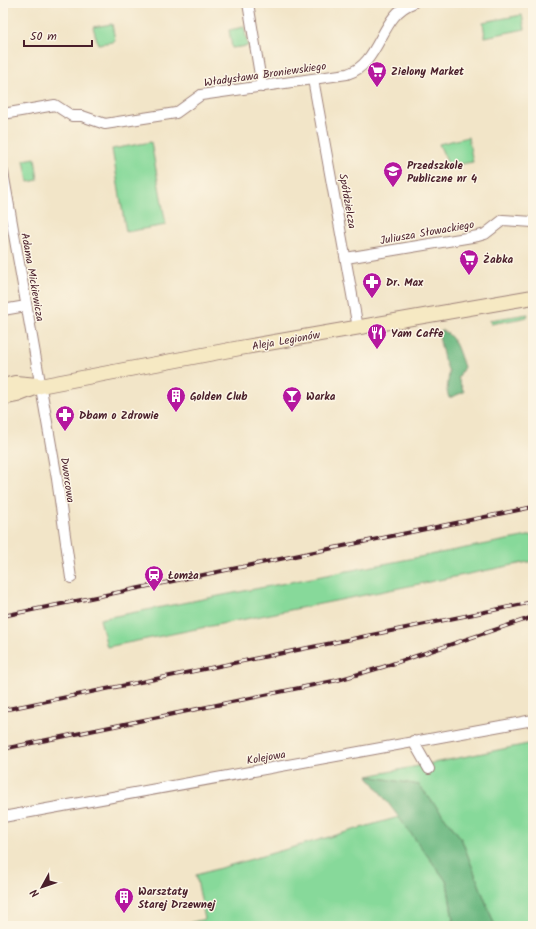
<svg xmlns="http://www.w3.org/2000/svg" width="536" height="929" font-family="Kalam,sans-serif">
  <style>
    .green { fill: #87d99a; stroke: #687c62 }
    .forest { fill: #6db982; stroke: #5c6c56 }
    .lines { fill: none; stroke-linecap: round; stroke-linejoin: round }
    .minor-casing { stroke: #9e827a; stroke-width: 12 }
    .secondary-casing { stroke: #9e827a; stroke-width: 16 }
    .minor { stroke: #fff; stroke-width: 10 }
    .secondary { stroke: #f6e9c3; stroke-width: 14 }
    .rail-casing { stroke: #4a1f2b; stroke-width: 4 }
    .rail { stroke: #fcf5e5; stroke-width: 2.5; stroke-dasharray: 8; stroke-linecap: butt }
    .labels { text-anchor: middle; stroke-width: 3; stroke-linejoin: round; paint-order: stroke }
    .poi-label { font-size: 11px; font-weight: bold; fill: #4a1f2b; stroke: #fcf5e5; text-anchor: start }
    .street-label { font-size: 11px; fill: #4a1f2b; stroke: #fcf5e5 }
  </style>
  <rect width="100%" height="100%" fill="#fcf5e5"/>
  <filter id="ink" filterUnits="userSpaceOnUse"><feTurbulence type="fractalNoise" baseFrequency=".025" numOctaves="2"/><feDisplacementMap in="SourceGraphic" scale="8" xChannelSelector="R" yChannelSelector="G"/><feConvolveMatrix kernelMatrix="1 2 1 2 8 2 1 2 1" color-interpolation-filters="sRGB"/></filter>
  <filter id="wash" filterUnits="userSpaceOnUse"><feTurbulence type="fractalNoise" baseFrequency=".012" numOctaves="4" result="noise"/><feDisplacementMap in="SourceGraphic" scale="16" xChannelSelector="R" yChannelSelector="G"/><feGaussianBlur stdDeviation="0.9" result="paint"/><feColorMatrix in="noise" values="0 0 0 0 0 0 0 0 0 0 0 0 0 0 0 0 0 1.4 0 .05"/><feComposite in="paint" operator="in"/></filter>
  <g filter="url(#wash)">
    <rect width="100%" height="100%" fill="#f2e5c8"/>
    <path class="green" d="M 522,15 L 525,29 L 485,37 L 483,22 Z
      M 112,24 L 115,40 L 113,42 L 98,44 L 93,27 Z
      M 244,27 L 248,46 L 232,48 L 229,30 Z
      M 468,137 L 473,162 L 449,166 L 439,144 Z
      M 151,142 L 166,225 L 126,232 L 112,149 Z
      M 35,158 L 38,180 L 28,182 L 24,160 Z
      M 528,314 L 527,317 L 523,318 L 491,324 L 490,320 Z
      M 533,535 L 533,561 L 107,647 L 100,619 Z
      M 533,743 L 533,926 L 495,926 L 461,838 L 419,785 L 368,776 Z
      M 399,817 L 447,882 L 454,926 L 176,926 L 205,919 L 196,875 Z"/>
    <path class="forest" d="M 442,330 C 456,336 459,354 464,367 L 458,378 L 464,392 L 449,398 L 447,391 L 449,372 L 444,359 L 438,332 Z
      M 368,776 L 419,785 L 461,838 L 495,926 L 454,926 L 447,882 Z"/>
  </g>
  <g filter="url(#ink)">
    <g class="lines">
      <g class="minor-casing">
        <path id="minor" d="M 248,3 L 262,87
          M 313,79 L 358,328
          M 3,114 L 55,105 L 72,116 L 82,116 L 105,124 L 176,113 L 201,95 L 347,74 C 381,64 380,14 413,3
          M 3,172 L 57,479 L 71,578
          M 346,258 L 478,236 L 485,234 L 503,220 L 533,222
          M 3,310 L 26,306
          M 413,741 L 429,769
          M 3,817 L 533,720"/>
      </g>
      <g class="secondary-casing">
        <path id="secondary" d="M 3,386 L 15,383 L 38,385
          M 3,398 L 17,395 L 40,386 L 240,348 L 533,297"/>
      </g>
      <use href="#minor" class="minor"/>
      <use href="#secondary" class="secondary"/>
      <g class="rail-casing">
        <path id="rail" d="M 3,616 L 533,507
          M 3,710 L 533,602
          M 3,749 L 338,680 L 383,667 L 533,617"/>
      </g>
      <use href="#rail" class="rail"/>
    </g>
  </g>
  <defs>
    <g id="supermarket-pin" transform="scale(1)"><path d="M0 17L-7.5 6A9.5 9.5 0 1 1 7.5 6Z" fill="#b5179e" stroke="#fcf5e5"/><path d="M-6-5.5h2.5l.6 2H6L4.5 2H-2.5L-4.4-4H-6ZM-1.5 3.2a1.3 1.3 0 1 0 .1 0ZM3 3.2a1.3 1.3 0 1 0 .1 0Z" fill="#fff"/></g>
    <g id="school-pin" transform="scale(1)"><path d="M0 17L-7.5 6A9.5 9.5 0 1 1 7.5 6Z" fill="#b5179e" stroke="#fcf5e5"/><path d="M0-5L7-2L0 1L-7-2ZM-4 1L0 2.5L4 1V4Q0 6-4 4Z" fill="#fff"/></g>
    <g id="pharmacy-pin" transform="scale(1)"><path d="M0 17L-7.5 6A9.5 9.5 0 1 1 7.5 6Z" fill="#b5179e" stroke="#fcf5e5"/><path d="M-2-6h4v4h4v4h-4v4h-4v-4h-4v-4h4Z" fill="#fff"/></g>
    <g id="restaurant-pin" transform="scale(1)"><path d="M0 17L-7.5 6A9.5 9.5 0 1 1 7.5 6Z" fill="#b5179e" stroke="#fcf5e5"/><path d="M-5-6h1v4h1v-4h1v4h1v-4h1v5L-1.5 .5V6h-2V.5L-5-1ZM5-6V6H3V1.5H1.5Q1.5-4 5-6Z" fill="#fff"/></g>
    <g id="building-pin" transform="scale(1)"><path d="M0 17L-7.5 6A9.5 9.5 0 1 1 7.5 6Z" fill="#b5179e" stroke="#fcf5e5"/><path d="M-4-6H4V6H1V3H-1V6H-4ZM-2.5-4.3h1.7v1.8h-1.7ZM.8-4.3h1.7v1.8H.8ZM-2.5-1h1.7V.8h-1.7ZM.8-1h1.7V.8H.8Z" fill="#fff"/></g>
    <g id="bar-pin" transform="scale(1)"><path d="M0 17L-7.5 6A9.5 9.5 0 1 1 7.5 6Z" fill="#b5179e" stroke="#fcf5e5"/><path d="M-6-5H6L.8 .8V4.5H3.5V6h-7V4.5H-.8V.8Z" fill="#fff"/></g>
    <g id="station-pin" transform="scale(1)"><path d="M0 17L-7.5 6A9.5 9.5 0 1 1 7.5 6Z" fill="#b5179e" stroke="#fcf5e5"/><path d="M-3-6H3Q5-6 5-4V2Q5 4 3 4L4.5 6H3L1.5 4h-3L-3 6H-4.5L-3 4Q-5 4-5 2V-4Q-5-6-3-6ZM-3.5-4v3h7v-3ZM-3.5 1v1.5H-2V1ZM2 1v1.5H3.5V1Z" fill="#fff"/></g>
  </defs>
  <g fill-rule="evenodd">
    <use href="#supermarket-pin" x="377" y="71"/>
    <use href="#school-pin" x="393" y="171"/>
    <use href="#supermarket-pin" x="469" y="259"/>
    <use href="#pharmacy-pin" x="372" y="282"/>
    <use href="#restaurant-pin" x="377" y="333"/>
    <use href="#building-pin" x="176" y="396"/>
    <use href="#bar-pin" x="292" y="396"/>
    <use href="#pharmacy-pin" x="65" y="415"/>
    <use href="#station-pin" x="154" y="575"/>
    <use href="#building-pin" x="124" y="897"/>
  </g>
  <g class="labels">
    <g class="poi-label">
      <text x="391" y="75">Zielony Market</text>
      <text x="407" y="169">Przedszkole<tspan x="407" dy="13">Publiczne nr 4</tspan></text>
      <text x="483" y="263">Żabka</text>
      <text x="386" y="286">Dr. Max</text>
      <text x="391" y="337">Yam Caffe</text>
      <text x="190" y="400">Golden Club</text>
      <text x="306" y="400">Warka</text>
      <text x="79" y="419">Dbam o Zdrowie</text>
      <text x="168" y="579">Łomża</text>
      <text x="138" y="895">Warsztaty<tspan x="138" dy="13">Starej Drzewnej</tspan></text>
    </g>
    <g class="street-label">
      <text transform="translate(265 74) rotate(-8)" y="4">Władysława Broniewskiego</text>
      <text transform="translate(348 201) rotate(80)" y="4">Spółdzielcza</text>
      <text transform="translate(427 232) rotate(-10)" y="4">Juliusza Słowackiego</text>
      <text transform="translate(33 277) rotate(80)" y="4">Adama Mickiewicza</text>
      <text transform="translate(286 340) rotate(-10)" y="4">Aleja Legionów</text>
      <text transform="translate(68 480) rotate(82)" y="4">Dworcowa</text>
      <text transform="translate(266 757) rotate(-10)" y="4">Kolejowa</text>
    </g>
  </g>
  <rect width="536" height="929" fill="none" stroke="#fcf5e5" stroke-width="16"/>
  <g transform="translate(42 887) rotate(230)" stroke="#fcf5e5" stroke-width="3" paint-order="stroke">
  <path d="M0-3L7 15L0 10L-7 15Z" fill="#4a1f2b"/>
  <text y="-6" font-size="11" font-weight="bold" text-anchor="middle" fill="#4a1f2b">N</text>
  </g>
  <path d="M24 40v6h68v-6" fill="none" stroke="#4a1f2b" stroke-width="2"/>
  <text x="30" y="40" font-size="12" fill="#4a1f2b" stroke="#fcf5e5" stroke-width="3" paint-order="stroke">50 m</text>
</svg>
